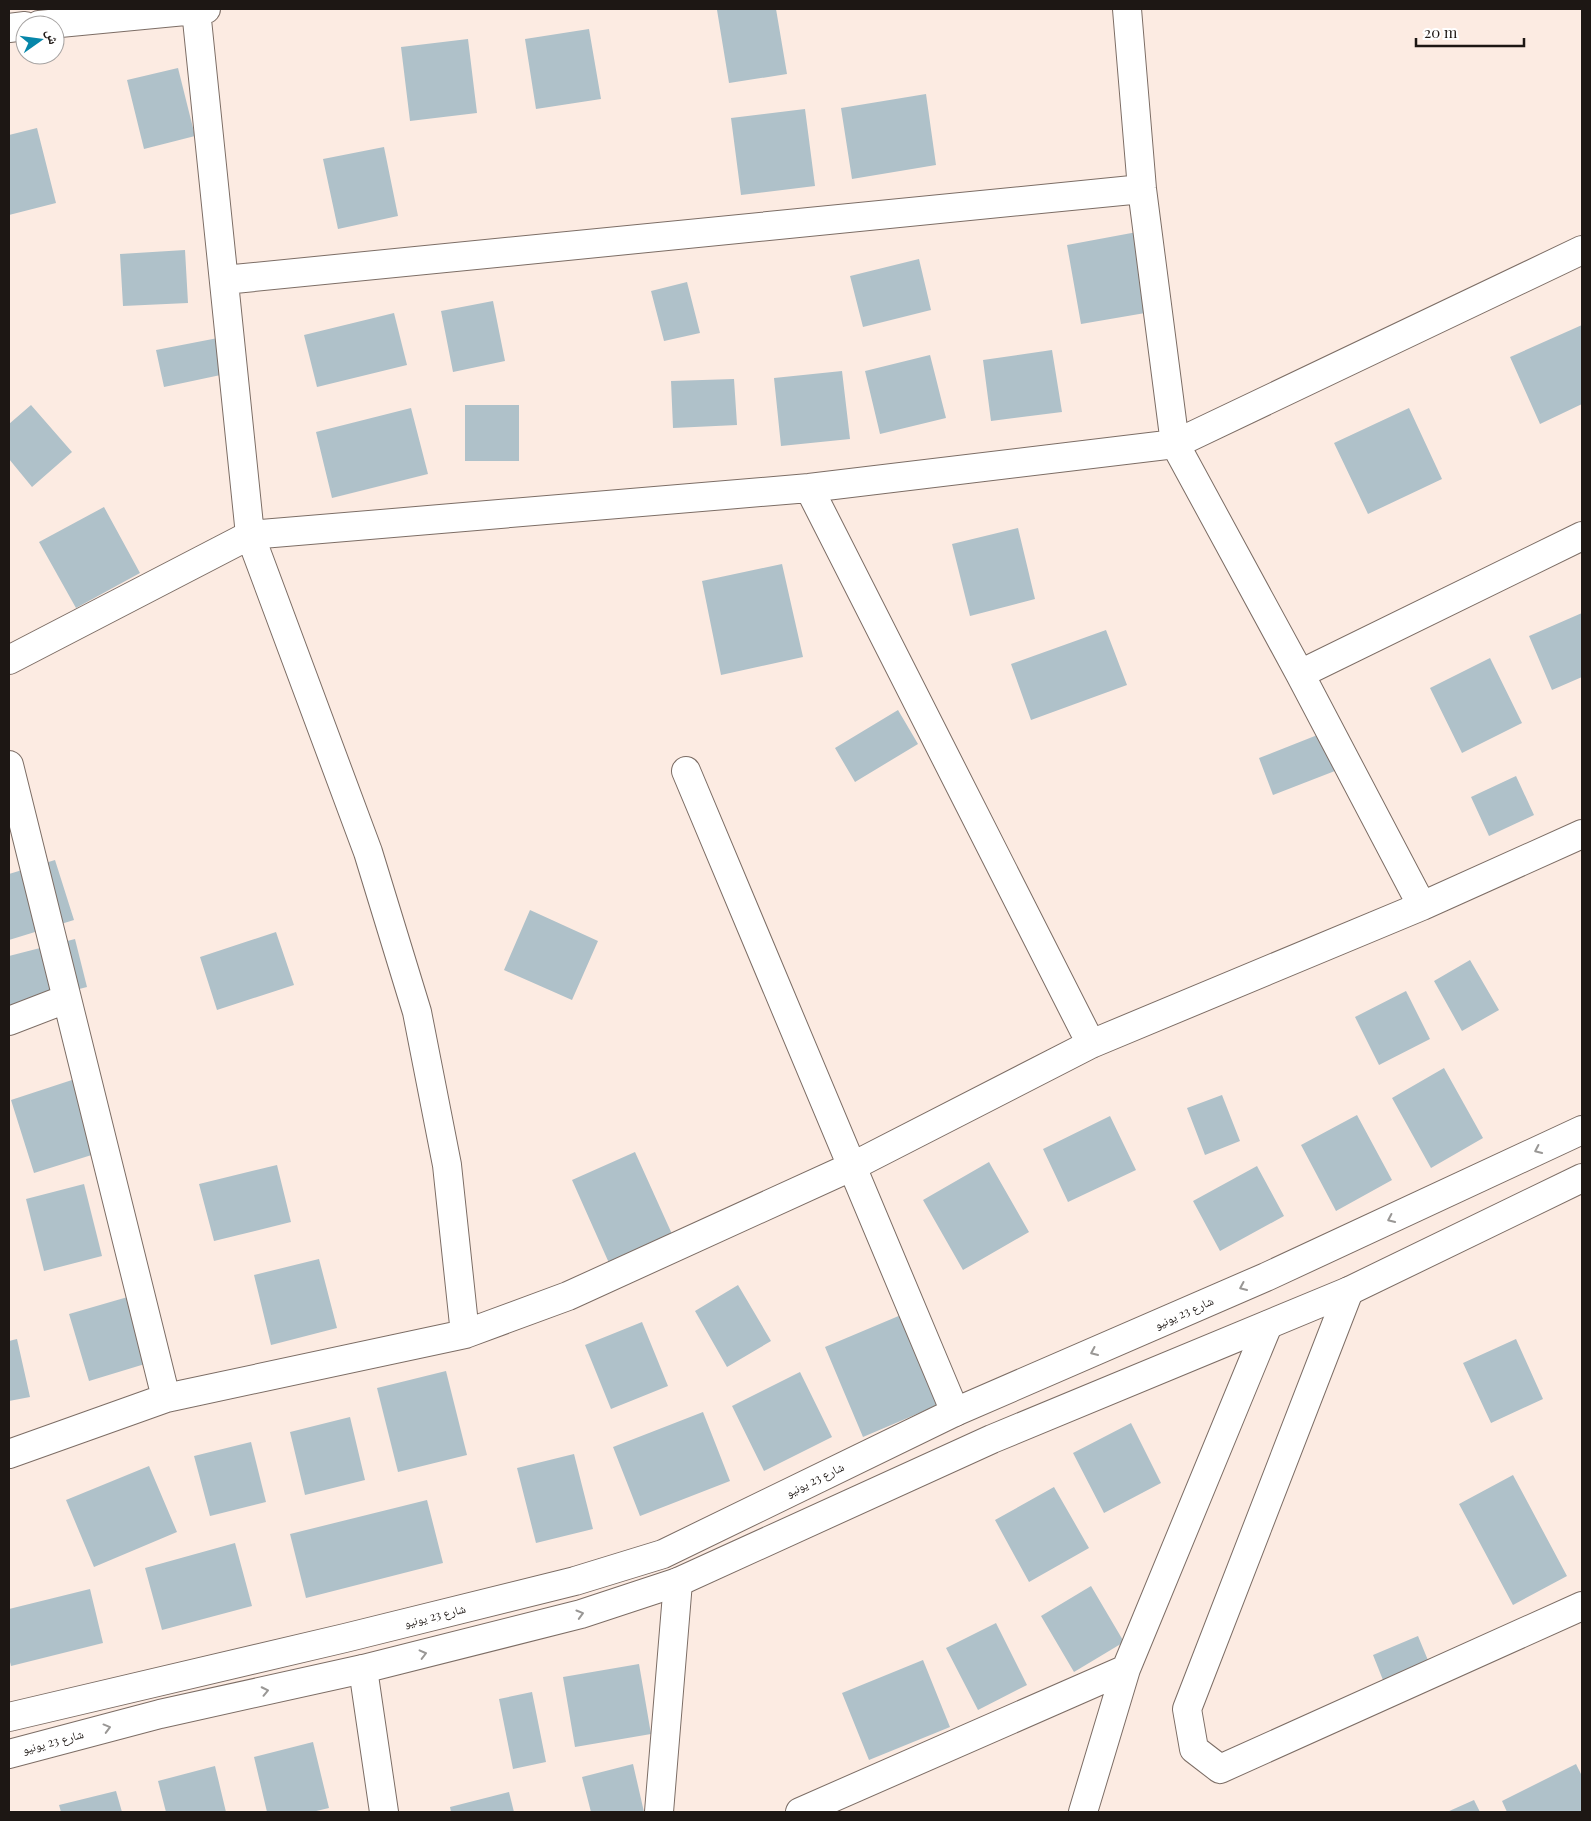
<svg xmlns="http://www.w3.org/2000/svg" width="1591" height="1821" font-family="'Playfair Display','Noto Naskh Arabic',serif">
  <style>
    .building { fill: #afc1c9 }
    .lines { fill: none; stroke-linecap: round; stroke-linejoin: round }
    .minor-casing { stroke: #7c6d65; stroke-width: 30 }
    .tertiary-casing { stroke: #7c6d65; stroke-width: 30 }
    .minor { stroke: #fff; stroke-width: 28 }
    .tertiary { stroke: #fff; stroke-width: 28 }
    .oneway { stroke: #999795 }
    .labels { text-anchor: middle; stroke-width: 4; stroke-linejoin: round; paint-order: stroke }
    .street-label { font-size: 12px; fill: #1d1714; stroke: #fff }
  </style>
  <rect width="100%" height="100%" fill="#fcebe2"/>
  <path class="building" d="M 723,9 L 776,9 L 787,74 L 729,83 L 717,10 Z
    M 589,29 L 601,99 L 536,109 L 525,39 Z
    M 468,39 L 477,113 L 410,121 L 401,47 Z
    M 178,68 L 195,136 L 144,149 L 127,80 Z
    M 926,94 L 936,165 L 852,179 L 841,108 Z
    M 805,109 L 815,186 L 741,195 L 731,118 Z
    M 37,128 L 56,203 L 9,215 L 9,135 Z
    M 384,147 L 398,216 L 338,229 L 323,159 Z
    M 1137,232 L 1151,312 L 1081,324 L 1067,245 Z
    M 185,250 L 188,303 L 123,306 L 120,254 Z
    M 919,259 L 931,310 L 863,327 L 850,276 Z
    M 687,282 L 700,333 L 664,341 L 651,291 Z
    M 493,301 L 505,361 L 453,372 L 441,311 Z
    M 394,313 L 407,365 L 317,387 L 304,335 Z
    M 1582,325 L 1582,404 L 1540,424 L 1510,357 Z
    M 223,337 L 230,373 L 164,387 L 156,350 Z
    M 1052,350 L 1062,412 L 991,421 L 983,360 Z
    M 930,355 L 946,418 L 880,434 L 865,371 Z
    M 842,371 L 850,439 L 781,446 L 774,378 Z
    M 734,379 L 737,425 L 673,428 L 671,381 Z
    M 31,405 L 72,452 L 32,487 L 9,459 L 9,424 Z
    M 465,405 L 519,405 L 519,461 L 465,461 Z
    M 411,408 L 428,474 L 332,498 L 316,432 Z
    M 1409,408 L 1442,479 L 1368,514 L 1334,443 Z
    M 104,507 L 140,573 L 76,608 L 39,542 Z
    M 1018,528 L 1035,599 L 970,616 L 952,544 Z
    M 782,564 L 803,657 L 721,675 L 702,581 Z
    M 1582,613 L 1582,677 L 1552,690 L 1529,636 Z
    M 1106,630 L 1127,685 L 1031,720 L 1011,664 Z
    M 1490,658 L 1522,723 L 1462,753 L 1430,688 Z
    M 898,710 L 918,744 L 855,782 L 835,748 Z
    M 1325,732 L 1340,769 L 1273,795 L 1259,758 Z
    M 1516,776 L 1534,815 L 1489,836 L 1471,797 Z
    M 55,860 L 74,920 L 9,940 L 9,874 Z
    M 530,910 L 598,941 L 572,1000 L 504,970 Z
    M 276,932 L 294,985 L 217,1010 L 200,957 Z
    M 75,939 L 87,987 L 9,1007 L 9,956 Z
    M 1470,960 L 1499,1010 L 1462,1031 L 1434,981 Z
    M 1406,991 L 1430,1039 L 1379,1065 L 1355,1017 Z
    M 1444,1068 L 1483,1138 L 1431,1168 L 1392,1098 Z
    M 75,1079 L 98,1153 L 34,1173 L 11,1100 Z
    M 1222,1095 L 1240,1141 L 1205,1155 L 1187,1108 Z
    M 1357,1115 L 1392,1180 L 1336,1211 L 1301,1145 Z
    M 1110,1116 L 1136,1170 L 1068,1202 L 1043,1149 Z
    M 635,1152 L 672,1234 L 609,1263 L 572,1180 Z
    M 989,1162 L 1029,1232 L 963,1270 L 923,1200 Z
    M 277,1165 L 291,1222 L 214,1241 L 199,1184 Z
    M 1257,1166 L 1284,1216 L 1220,1251 L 1193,1201 Z
    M 84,1184 L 102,1256 L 44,1271 L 26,1199 Z
    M 319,1259 L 337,1328 L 271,1345 L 254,1275 Z
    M 738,1285 L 771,1341 L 727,1367 L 695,1311 Z
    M 138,1294 L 158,1360 L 89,1381 L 69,1314 Z
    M 901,1315 L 938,1405 L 863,1437 L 825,1347 Z
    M 642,1322 L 668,1386 L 611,1409 L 585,1345 Z
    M 17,1339 L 30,1397 L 9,1401 L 9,1341 Z
    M 1516,1339 L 1543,1399 L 1491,1423 L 1463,1363 Z
    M 446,1371 L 467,1455 L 398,1472 L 377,1388 Z
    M 800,1372 L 832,1437 L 764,1471 L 732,1406 Z
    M 703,1412 L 730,1481 L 640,1516 L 613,1447 Z
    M 350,1417 L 365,1480 L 305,1495 L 290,1432 Z
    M 1131,1423 L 1161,1483 L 1104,1513 L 1073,1453 Z
    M 251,1442 L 266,1502 L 210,1516 L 194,1456 Z
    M 574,1454 L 593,1529 L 536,1543 L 517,1468 Z
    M 149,1466 L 177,1532 L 94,1567 L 66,1500 Z
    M 1513,1475 L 1567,1576 L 1513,1605 L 1459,1504 Z
    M 1054,1487 L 1089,1548 L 1029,1582 L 995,1520 Z
    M 427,1500 L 443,1563 L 306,1598 L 290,1534 Z
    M 235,1543 L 252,1606 L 162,1630 L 145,1568 Z
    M 1091,1586 L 1124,1642 L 1074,1672 L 1041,1616 Z
    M 90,1589 L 103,1643 L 11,1666 L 9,1658 L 9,1609 Z
    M 996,1623 L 1027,1685 L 978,1710 L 946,1648 Z
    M 1418,1636 L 1432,1670 L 1387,1690 L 1373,1655 Z
    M 923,1660 L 950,1727 L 869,1760 L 842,1693 Z
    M 639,1664 L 651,1734 L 575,1747 L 563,1677 Z
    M 532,1692 L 546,1762 L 513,1769 L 499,1699 Z
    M 313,1742 L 329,1808 L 312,1812 L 267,1812 L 254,1757 Z
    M 633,1764 L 644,1812 L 591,1812 L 582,1777 Z
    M 1576,1764 L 1582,1776 L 1582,1812 L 1507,1812 L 1502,1801 Z
    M 215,1766 L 226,1812 L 166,1812 L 158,1781 Z
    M 116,1791 L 122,1812 L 61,1812 L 59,1805 Z
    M 509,1792 L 514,1812 L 451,1812 L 450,1807 Z
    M 1474,1800 L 1480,1812 L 1447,1812 Z"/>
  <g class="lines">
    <g class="minor-casing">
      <path id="minor" d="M 1127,9 L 1142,189 L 1175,444 L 1300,674 L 1422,906
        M 196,10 L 250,535 L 368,852 L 417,1012 L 447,1165 L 465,1334
        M 39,25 L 206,9
        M 9,28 L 25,26
        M 224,280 L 1142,189
        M 809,488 L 1091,1044
        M 9,660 L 250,535 L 809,488 L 1175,444 L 1582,250
        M 1300,674 L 1582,536
        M 9,765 L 166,1398
        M 686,771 L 955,1412
        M 9,1021 L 66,999
        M 1349,1291 L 1187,1709 L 1194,1749 L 1220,1769 L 1582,1606
        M 9,1454 L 166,1398 L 465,1334 L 568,1296 L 853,1166 L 1091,1044 L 1422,906 L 1582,834
        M 363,1669 L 384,1812
        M 659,1812 L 678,1582
        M 800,1812 L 1126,1669
        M 1083,1812 L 1126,1669 L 1268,1325"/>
    </g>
    <g class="tertiary-casing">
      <path id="tertiary" d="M 9,1717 L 345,1638 L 575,1581 L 663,1554 L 955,1412 L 1266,1277 L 1582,1130
        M 9,1754 L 160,1714 L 363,1669 L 581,1614 L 678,1582 L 992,1439 L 1349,1291 L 1582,1178"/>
    </g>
    <use href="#minor" class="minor"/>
    <use href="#tertiary" class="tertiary"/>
  </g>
  <defs><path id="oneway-chevron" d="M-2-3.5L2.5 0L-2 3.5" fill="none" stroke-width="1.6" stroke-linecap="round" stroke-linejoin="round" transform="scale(1.25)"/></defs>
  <g class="oneway">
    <use href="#oneway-chevron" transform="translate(1538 1150) rotate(155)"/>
    <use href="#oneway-chevron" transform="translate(1391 1219) rotate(155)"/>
    <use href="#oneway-chevron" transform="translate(1243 1287) rotate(156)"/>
    <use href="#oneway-chevron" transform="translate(1094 1352) rotate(156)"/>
    <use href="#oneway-chevron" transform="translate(580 1614) rotate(-16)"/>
    <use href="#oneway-chevron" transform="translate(423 1654) rotate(-14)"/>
    <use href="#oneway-chevron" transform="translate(265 1691) rotate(-12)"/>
    <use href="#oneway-chevron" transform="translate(107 1728) rotate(-15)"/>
  </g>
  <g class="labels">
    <g class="street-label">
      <text transform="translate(1184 1313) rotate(-24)" y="4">شارع 23 يونيو</text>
      <text transform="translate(815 1480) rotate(-26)" y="4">شارع 23 يونيو</text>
      <text transform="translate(435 1616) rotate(-14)" y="4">شارع 23 يونيو</text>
      <text transform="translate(53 1742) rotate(-15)" y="4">شارع 23 يونيو</text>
    </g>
  </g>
  <rect width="1591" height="1821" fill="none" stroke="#1d1714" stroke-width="20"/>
  <g transform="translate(40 40) rotate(76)"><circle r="24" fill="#ffffff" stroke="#a5a2a1"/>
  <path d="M0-4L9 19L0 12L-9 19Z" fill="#0686a9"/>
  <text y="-8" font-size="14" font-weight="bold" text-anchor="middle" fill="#1d1714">ش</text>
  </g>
  <path d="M1416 38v8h108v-8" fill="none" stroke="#1d1714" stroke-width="2.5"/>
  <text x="1424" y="38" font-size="15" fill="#1d1714" stroke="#ffffff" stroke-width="4" paint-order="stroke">20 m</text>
</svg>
